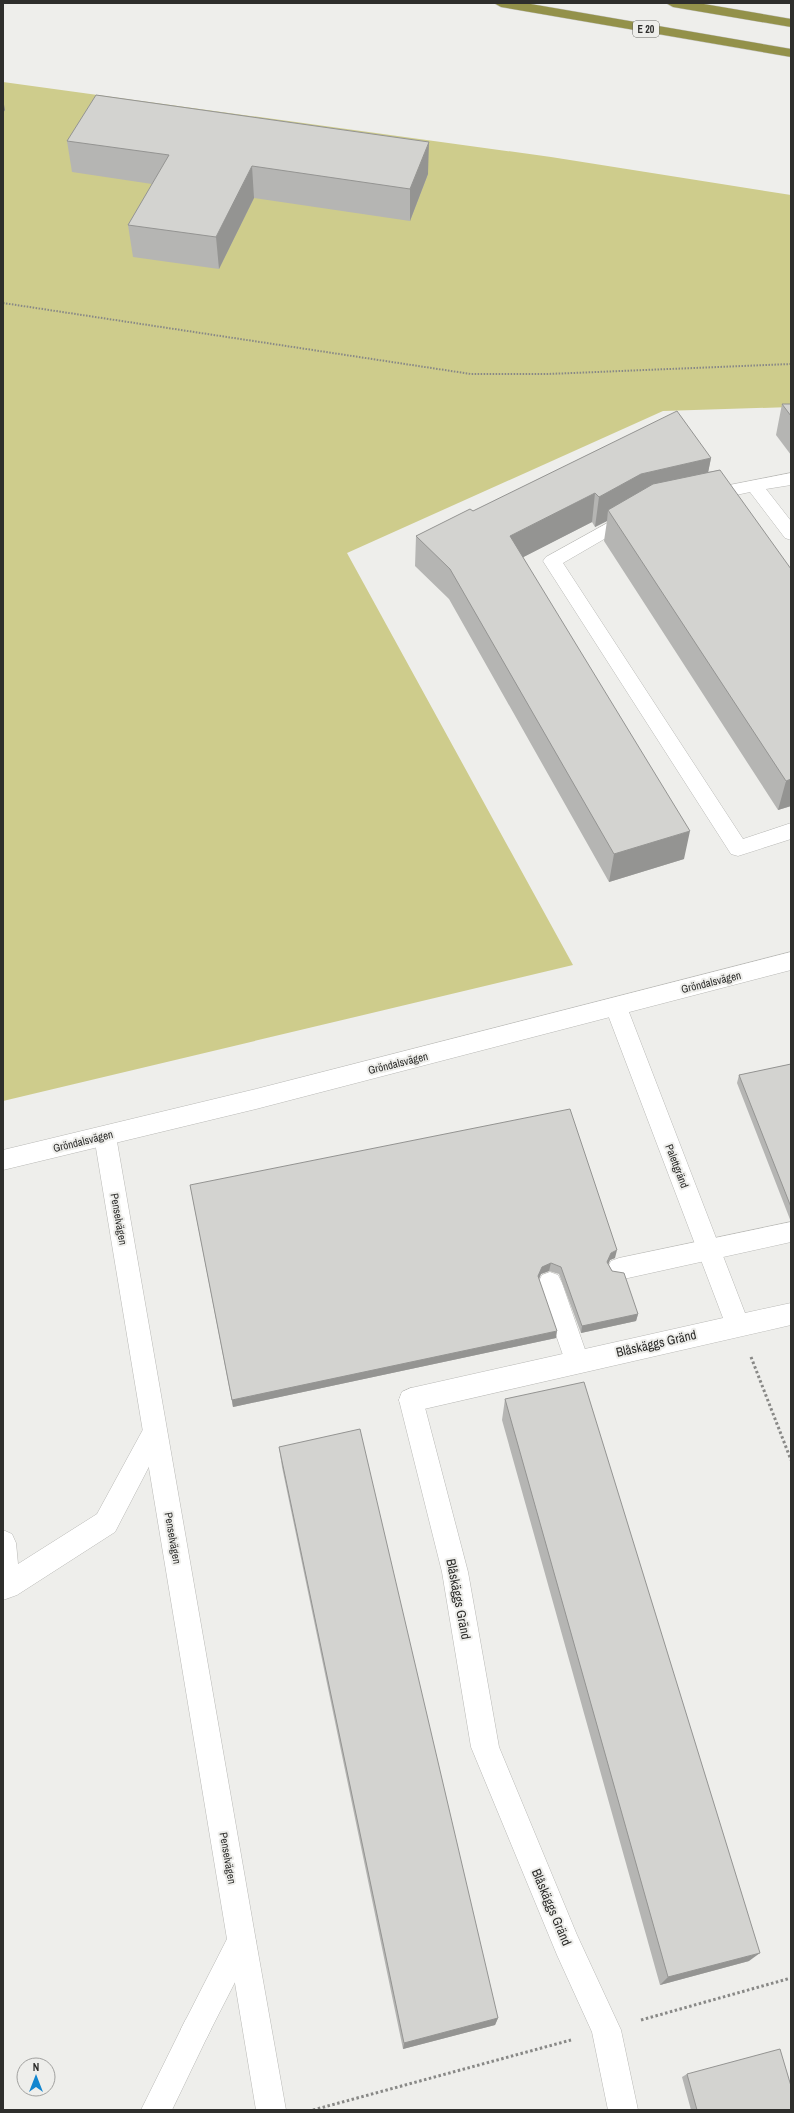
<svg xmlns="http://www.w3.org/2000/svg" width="794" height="2113" font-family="'Archivo Narrow',sans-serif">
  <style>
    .green { fill: #cecc8c }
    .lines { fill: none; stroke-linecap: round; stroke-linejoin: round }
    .service-casing { stroke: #b9b9b6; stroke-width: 1 }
    .minor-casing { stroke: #b9b9b6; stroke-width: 1 }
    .tertiary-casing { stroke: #b9b9b6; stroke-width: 1 }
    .motorway-casing { stroke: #c9c9c8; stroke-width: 1 }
    .path-far1 { stroke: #888886; stroke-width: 2; stroke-dasharray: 1.5 1.5; stroke-linecap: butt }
    .path { stroke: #888886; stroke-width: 3; stroke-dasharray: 2.5 2.5; stroke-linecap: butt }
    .service { fill: #fff; fill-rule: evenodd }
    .minor { fill: #fff; fill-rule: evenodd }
    .tertiary { fill: #fff; fill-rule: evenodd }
    .motorway { fill: #93914a; fill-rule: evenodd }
    .wall { fill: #b5b5b3 }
    .shaded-wall { fill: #949492 }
    .building { fill: #d3d3d0; stroke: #949492 }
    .labels { text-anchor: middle; stroke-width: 4; stroke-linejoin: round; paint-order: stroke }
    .shield { fill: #eeeeeb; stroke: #686865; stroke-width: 1 }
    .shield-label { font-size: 10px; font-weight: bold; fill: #2e2e2c }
    .street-label { font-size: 11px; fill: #2e2e2c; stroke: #eeeeeb }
    .near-street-label { font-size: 13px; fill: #2e2e2c; stroke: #eeeeeb }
  </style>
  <rect width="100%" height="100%" fill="#eeeeeb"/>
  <path class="green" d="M 3,82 L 551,157 L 791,195 L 791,407 L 663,411 L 347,553 L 573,965 L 3,1101 Z"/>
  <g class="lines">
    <g class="service-casing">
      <path id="service" d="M 791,473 L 791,485 L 766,489 L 791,521 L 791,540 L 785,538 L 750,492 L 704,502 L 698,500 L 695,496 L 698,492 L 704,490 Z
        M 631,510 L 637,512 L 640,516 L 637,520 L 563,563 L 743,839 L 791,823 L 791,839 L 738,856 L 731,854 L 543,561 L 546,557 Z
        M 791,1222 L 791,1242 L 619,1280 L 611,1277 L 607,1269 L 611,1261 L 619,1258 Z
        M 550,1272 L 558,1275 L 562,1283 L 589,1361 L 586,1369 L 577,1372 L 568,1369 L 565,1361 L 538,1283 L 542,1275 Z
        M 411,1388 L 420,1392 L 423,1400 L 468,1572 L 499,1747 L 577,1935 L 621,2030 L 638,2110 L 608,2110 L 592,2032 L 557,1955 L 471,1747 L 442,1572 L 399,1400 L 402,1392 Z
        M 155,1420 L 164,1424 L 167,1432 L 115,1532 L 17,1595 L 3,1600 L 3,1530 L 12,1534 L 16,1543 L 18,1564 L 97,1514 L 146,1424 Z
        M 242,1927 L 252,1931 L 256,1941 L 286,2110 L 256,2110 L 228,1941 L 232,1931 Z
        M 196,2014 L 206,2019 L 211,2029 L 172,2110 L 141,2110 L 186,2019 Z"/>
    </g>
    <g class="minor-casing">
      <path id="minor" d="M 616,998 L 624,1001 L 627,1007 L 745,1313 L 791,1303 L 791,1325 L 411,1412 L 402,1408 L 399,1400 L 402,1392 L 411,1388 L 723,1318 L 605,1007 L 608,1001 Z
        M 105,1126 L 113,1129 L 116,1136 L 256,1941 L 206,2039 L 196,2044 L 186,2039 L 181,2029 L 227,1939 L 94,1136 L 97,1129 Z"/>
    </g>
    <g class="tertiary-casing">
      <path id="tertiary" d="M 791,952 L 791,970 L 256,1109 L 3,1170 L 3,1150 L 256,1089 Z"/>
    </g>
    <g class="motorway-casing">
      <path id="motorway" d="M 494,3 L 525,3 L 791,49 L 791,57 L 501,7 Z
        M 666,3 L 698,3 L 791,19 L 791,27 L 673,7 Z"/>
    </g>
    <path class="path-far1" d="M 3,303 L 471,374 L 548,374 L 791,364"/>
    <path class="path" d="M 751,1357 L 791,1460
      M 641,2020 L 791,1978
      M 313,2110 L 571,2040"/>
    <use href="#service" class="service"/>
    <use href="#minor" class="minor"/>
    <use href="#tertiary" class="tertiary"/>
    <use href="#motorway" class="motorway"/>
  </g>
  <path class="wall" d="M 67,141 L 428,174 L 410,221 L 254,198 L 219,269 L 133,257 L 128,225 L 152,184 L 72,172 Z
    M 782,404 L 791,404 L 791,455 L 776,435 Z
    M 711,458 L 708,472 L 720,470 L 791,806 L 778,810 L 604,541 L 607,521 L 595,527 L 592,522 L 523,557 L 684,859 L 609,882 L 449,599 L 415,566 L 416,536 L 473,511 Z
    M 791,1064 L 791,1222 L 737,1083 L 739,1075 Z
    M 190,1185 L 615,1258 L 610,1260 L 608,1264 L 638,1314 L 636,1321 L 581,1333 L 559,1274 L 549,1271 L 541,1274 L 539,1279 L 556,1338 L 233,1407 Z
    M 505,1399 L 749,1961 L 660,1985 L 502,1420 Z
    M 279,1447 L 498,2018 L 495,2025 L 403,2049 L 282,1467 Z
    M 687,2074 L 791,2110 L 691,2110 L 682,2077 Z"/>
  <path class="shaded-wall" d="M 3,99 L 5,110 L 3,113 Z
    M 429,142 L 428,174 L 410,221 L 410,189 Z
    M 252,166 L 254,198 L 219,269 L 216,237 Z
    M 711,458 L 705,488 L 608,510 L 607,521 L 595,527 L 599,497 L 641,474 Z
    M 595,493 L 592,522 L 508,565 L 510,536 Z
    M 791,779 L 791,806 L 778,810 L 786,781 Z
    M 690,831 L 684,859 L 609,882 L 614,854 Z
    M 617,1250 L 615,1258 L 610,1260 L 606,1270 L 607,1262 L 611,1253 Z
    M 551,1263 L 549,1271 L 541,1274 L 537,1283 L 538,1276 L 542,1267 Z
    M 638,1314 L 636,1321 L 581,1333 L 582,1326 Z
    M 557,1331 L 556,1338 L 233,1407 L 232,1400 Z
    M 760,1953 L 749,1961 L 660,1985 L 668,1977 Z
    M 498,2018 L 495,2025 L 403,2049 L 404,2043 Z"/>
  <path class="building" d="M 96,95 L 429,142 L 410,189 L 252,166 L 216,237 L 128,225 L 169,155 L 67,141 Z
    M 782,404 L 791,404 L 791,416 Z
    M 677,411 L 711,458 L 641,474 L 599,497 L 595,493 L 510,536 L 690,831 L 614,854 L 450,569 L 416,536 L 470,509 L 473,511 Z
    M 720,470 L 791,569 L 791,779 L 786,781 L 608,510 L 653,484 Z
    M 791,1064 L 791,1207 L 739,1075 Z
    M 570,1109 L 617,1250 L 611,1253 L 607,1262 L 612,1271 L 624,1273 L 638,1314 L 582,1326 L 561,1267 L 551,1263 L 542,1267 L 538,1276 L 557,1331 L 232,1400 L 190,1185 Z
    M 584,1382 L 760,1953 L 668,1977 L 505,1399 Z
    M 360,1429 L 498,2018 L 404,2043 L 279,1447 Z
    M 780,2049 L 791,2086 L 791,2110 L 697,2110 L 687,2074 Z"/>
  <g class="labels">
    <rect class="shield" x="633" y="21" width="26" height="16" rx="3"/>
    <g class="shield-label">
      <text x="646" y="33">E 20</text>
    </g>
    <g class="street-label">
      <text transform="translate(711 982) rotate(-14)" y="4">Gröndalsvägen</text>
      <text transform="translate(398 1063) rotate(-14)" y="4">Gröndalsvägen</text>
      <text transform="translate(83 1141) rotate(-14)" y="4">Gröndalsvägen</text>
      <text transform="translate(677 1166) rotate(69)" y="4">Palettgränd</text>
      <text transform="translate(119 1219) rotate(80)" y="4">Penselvägen</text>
      <text transform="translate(173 1538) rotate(80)" y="4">Penselvägen</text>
      <text transform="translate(228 1858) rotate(80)" y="4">Penselvägen</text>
    </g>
    <g class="near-street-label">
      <text transform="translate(656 1343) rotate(-13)" y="5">Blåskäggs Gränd</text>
      <text transform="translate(459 1599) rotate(79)" y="5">Blåskäggs Gränd</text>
      <text transform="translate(552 1907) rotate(67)" y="5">Blåskäggs Gränd</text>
    </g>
  </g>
  <rect width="794" height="2113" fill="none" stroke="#2e2e2c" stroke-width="8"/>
  <g transform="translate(36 2077)"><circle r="19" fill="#eeeeeb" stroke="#a1a19f"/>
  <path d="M0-3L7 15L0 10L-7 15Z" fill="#1386cf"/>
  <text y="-6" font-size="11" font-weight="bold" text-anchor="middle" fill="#2e2e2c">N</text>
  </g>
</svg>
